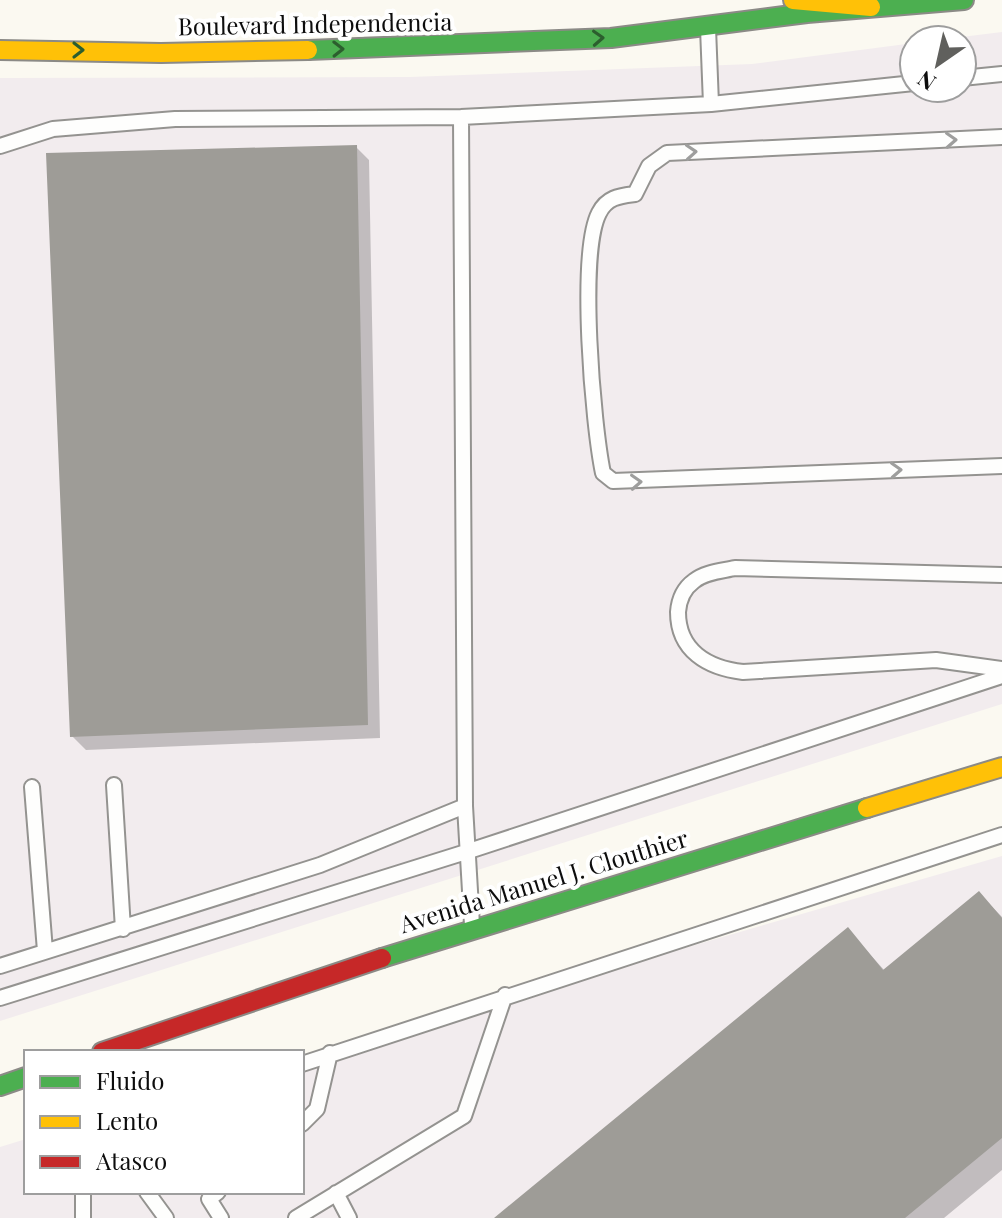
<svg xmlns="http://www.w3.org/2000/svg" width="1002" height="1218" font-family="'Playfair Display',serif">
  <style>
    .industrial { fill: #f2ecee }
    .shadow { fill: #0003 }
    .building { fill: #9e9c97 }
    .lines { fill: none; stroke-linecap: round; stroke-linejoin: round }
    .lane-casing { stroke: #949390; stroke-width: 18 }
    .fast-casing { stroke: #8b8a86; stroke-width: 22 }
    .slow-casing { stroke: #8b8a86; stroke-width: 22 }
    .jam-casing { stroke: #8b8a86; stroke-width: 22 }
    .lane { stroke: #fefefd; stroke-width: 14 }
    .fast { stroke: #4caf50; stroke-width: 18 }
    .slow { stroke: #ffc107; stroke-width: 18 }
    .jam { stroke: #c62828; stroke-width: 18 }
    .oneway { stroke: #2c5e2e }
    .oneway2 { stroke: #9e9e9d }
    .labels { text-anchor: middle; stroke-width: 8; stroke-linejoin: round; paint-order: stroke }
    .street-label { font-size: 24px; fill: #0d0d0d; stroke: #fff }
  </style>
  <rect width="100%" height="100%" fill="#fbf9f1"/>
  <path class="industrial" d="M 1002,32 L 1002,704 L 0,1021 L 0,78 L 410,77 L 752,64 L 914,43 L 914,88 L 962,88 L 962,40 L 937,40 Z
    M 1002,856 L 1002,1218 L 0,1218 L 0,1147 L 26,1139 L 26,1192 L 302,1192 L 302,1059 Z"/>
  <path class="shadow" d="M 356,147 L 369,160 L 380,738 L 86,750 L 72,736 Z
    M 979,893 L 1002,917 L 1002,1170 L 944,1218 L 497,1218 L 848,930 L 885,971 Z"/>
  <path class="building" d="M 357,145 L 368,725 L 70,737 L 46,153 Z
    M 979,891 L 1002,918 L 1002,1138 L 905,1218 L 494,1218 L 848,927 L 883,970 Z"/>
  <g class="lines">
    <g class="lane-casing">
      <path id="lane" d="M 708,28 L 711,104
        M 962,78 L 1002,74
        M 461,117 L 465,806 L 472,925
        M 1002,137 L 667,153 L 649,166 L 635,194 C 620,196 607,197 599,213 C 578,254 593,425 603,473 L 613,481 L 1002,466
        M 0,146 L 53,129 L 175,119 L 461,117 L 711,104 L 914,83
        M 1002,575 L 735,568 C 722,571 705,572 694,581 C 683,589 679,599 678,612 C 678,651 708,668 743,672 L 936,660 L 1002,669
        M 114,785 L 123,929
        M 32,787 L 45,951
        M 0,966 L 320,865 L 465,806
        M 0,998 L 466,852 L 1002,676
        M 302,1064 L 1002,835
        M 302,1124 L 317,1109 L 330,1053
        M 83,1192 L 83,1218
        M 147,1192 L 166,1218
        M 218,1192 L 209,1199 L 221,1218
        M 336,1193 L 349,1218
        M 296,1218 L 464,1116 L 505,995"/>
    </g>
    <g class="fast-casing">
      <path id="fast" d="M 308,50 L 611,38 L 807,13 L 964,0
        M 382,958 L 867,808
        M 0,1086 L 26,1077"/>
    </g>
    <g class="slow-casing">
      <path id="slow" d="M 793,0 L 871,7
        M 0,50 L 161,53 L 308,50
        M 867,808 L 1002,767"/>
    </g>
    <g class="jam-casing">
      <path id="jam" d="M 102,1052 L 382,958"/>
    </g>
    <use href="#lane" class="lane"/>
    <use href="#fast" class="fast"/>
    <use href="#slow" class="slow"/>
    <use href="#jam" class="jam"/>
  </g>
  <defs><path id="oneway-chevron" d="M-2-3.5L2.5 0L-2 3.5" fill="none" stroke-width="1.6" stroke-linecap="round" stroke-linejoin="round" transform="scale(2)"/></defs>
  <g class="oneway">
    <use href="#oneway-chevron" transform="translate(598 38) rotate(-3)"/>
    <use href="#oneway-chevron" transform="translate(338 49) rotate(-1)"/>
    <use href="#oneway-chevron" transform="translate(78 50)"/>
  </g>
  <g class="oneway2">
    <use href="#oneway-chevron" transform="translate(951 140) rotate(-3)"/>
    <use href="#oneway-chevron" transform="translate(691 152) rotate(-4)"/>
    <use href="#oneway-chevron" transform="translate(896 470) rotate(-3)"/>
    <use href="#oneway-chevron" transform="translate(636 482) rotate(-3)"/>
  </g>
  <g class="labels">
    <g class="street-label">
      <text transform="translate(315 25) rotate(-1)" y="8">Boulevard Independencia</text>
      <text transform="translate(544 882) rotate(-17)" y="8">Avenida Manuel J. Clouthier</text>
    </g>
  </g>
  <rect x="24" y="1050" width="280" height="144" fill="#ffffff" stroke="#9e9e9e" stroke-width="2"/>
  <rect x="40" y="1076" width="40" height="12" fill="#4caf50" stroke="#9e9e9e" stroke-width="2"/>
  <text x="96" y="1090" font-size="24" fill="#0d0d0d">Fluido</text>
  <rect x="40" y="1116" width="40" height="12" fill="#ffc107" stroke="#9e9e9e" stroke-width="2"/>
  <text x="96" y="1130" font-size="24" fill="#0d0d0d">Lento</text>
  <rect x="40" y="1156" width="40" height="12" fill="#c62828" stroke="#9e9e9e" stroke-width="2"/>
  <text x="96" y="1170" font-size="24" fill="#0d0d0d">Atasco</text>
  <g transform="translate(938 64) rotate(214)"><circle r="38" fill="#ffffff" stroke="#9e9e9e" stroke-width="2"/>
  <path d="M0-6L14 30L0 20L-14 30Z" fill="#60605d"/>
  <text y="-12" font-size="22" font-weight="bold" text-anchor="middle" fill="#0d0d0d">N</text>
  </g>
</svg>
